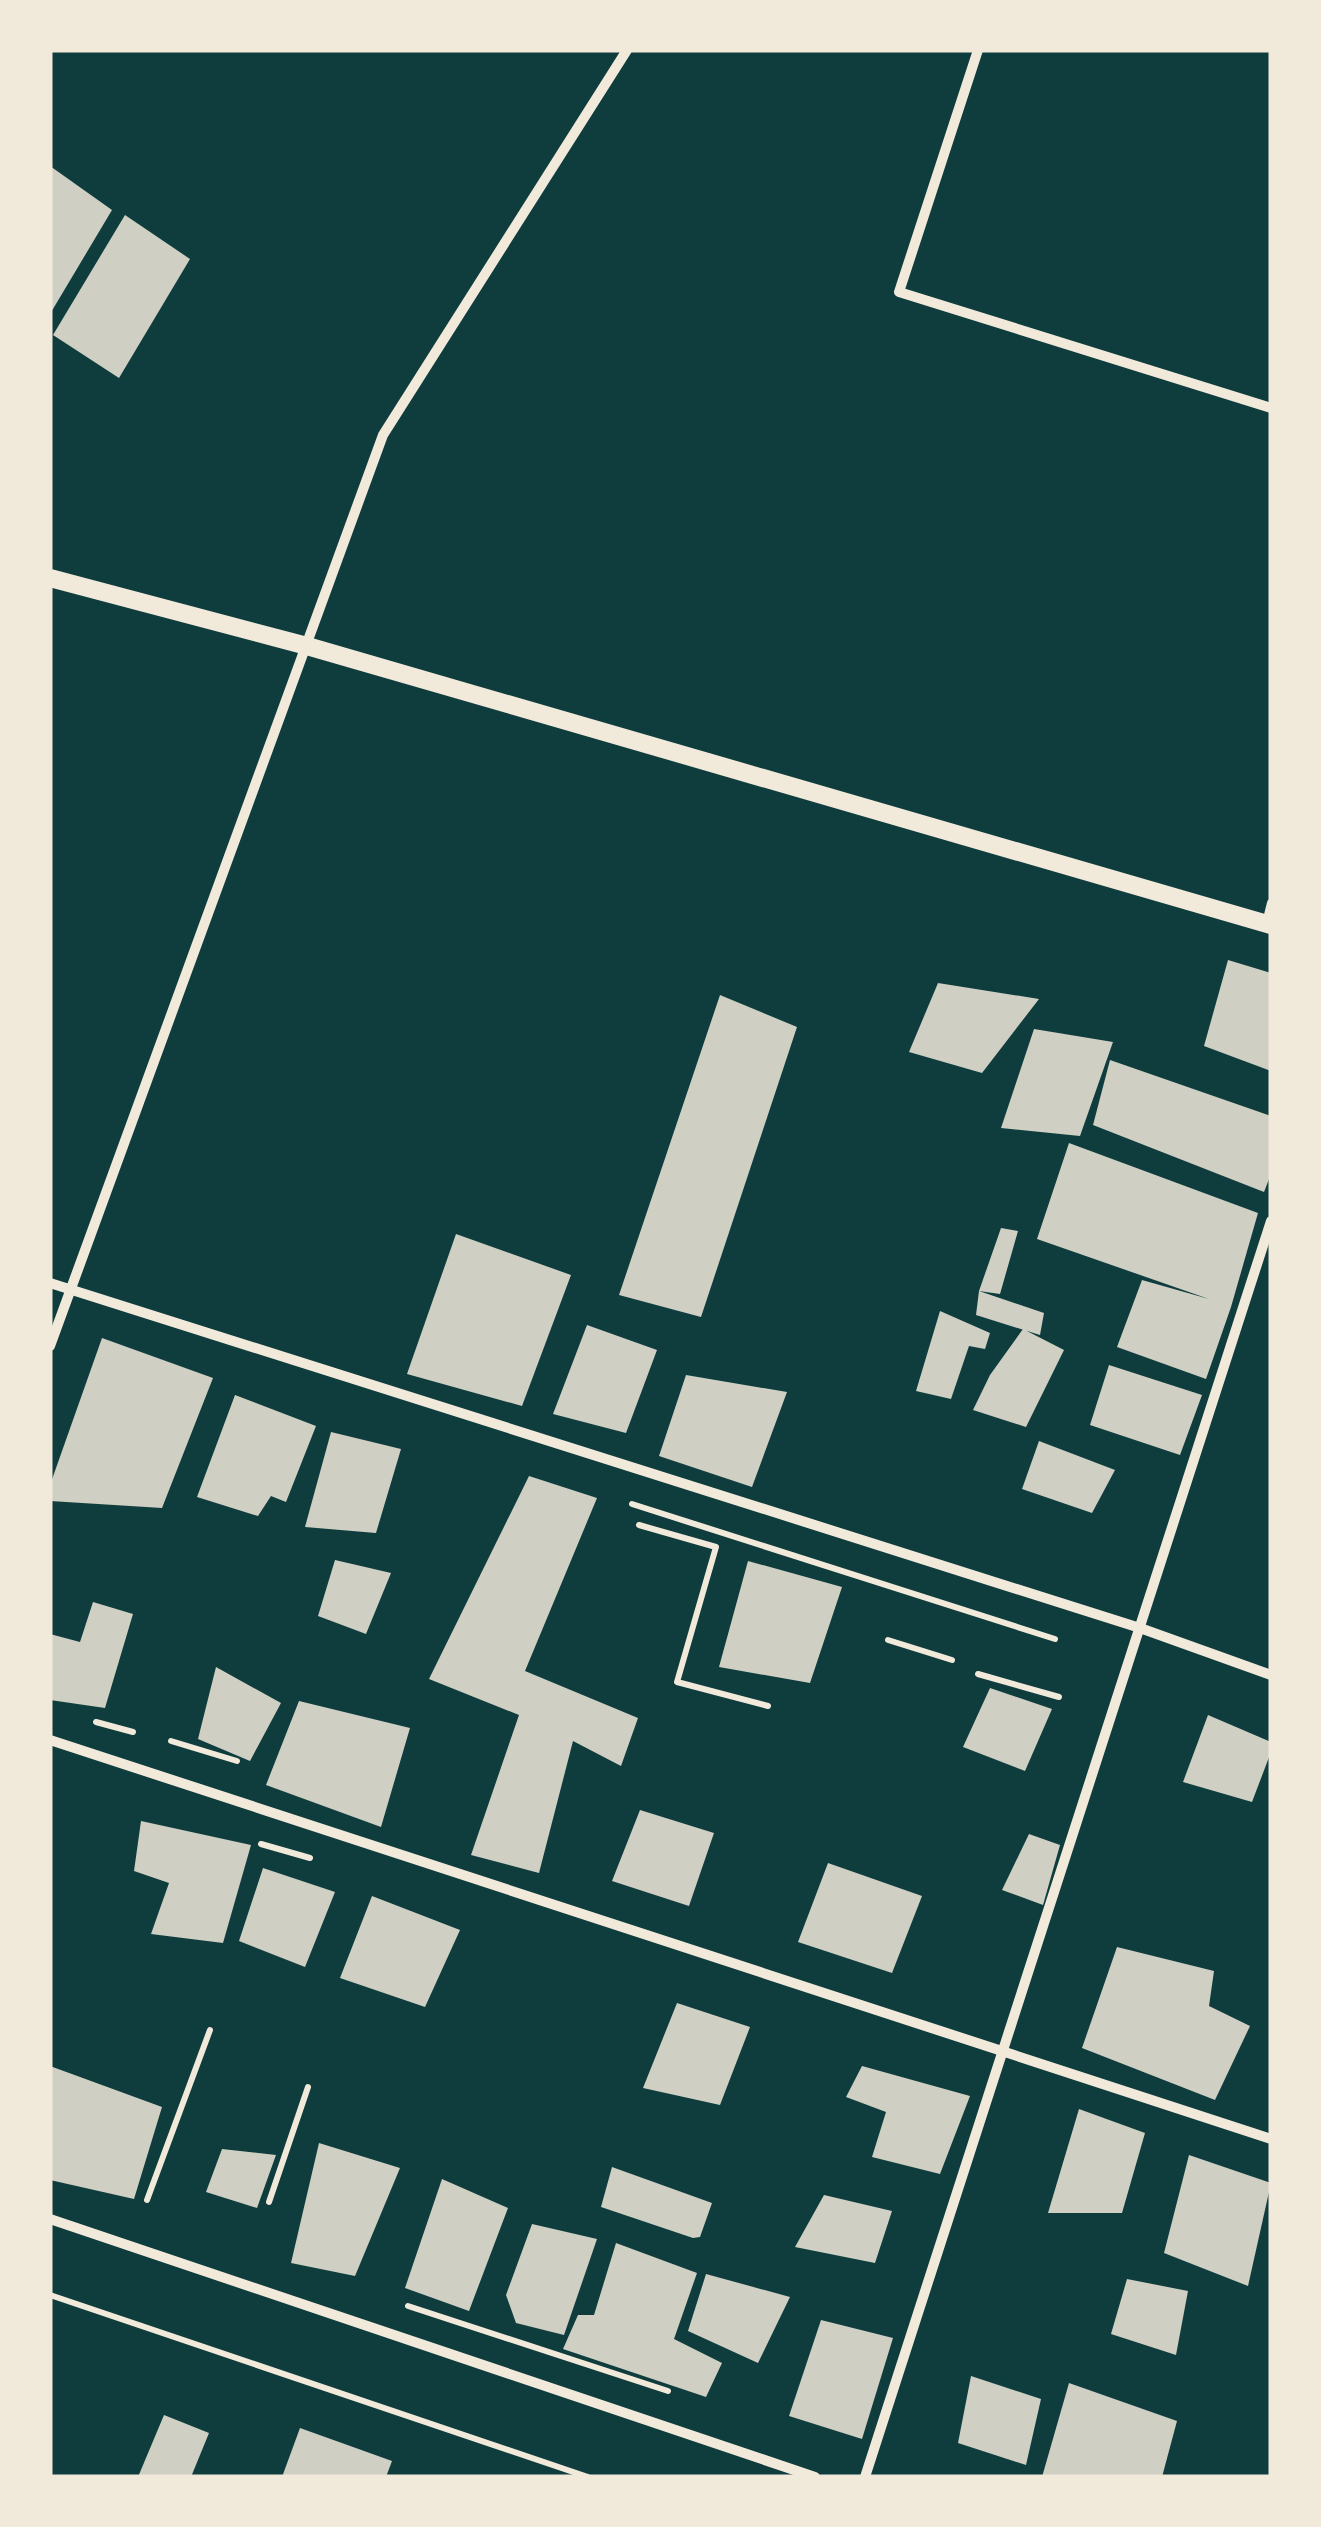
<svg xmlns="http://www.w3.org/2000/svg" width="1321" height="2527" font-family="Ubuntu,sans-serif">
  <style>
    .building { fill: #cfcfc3 }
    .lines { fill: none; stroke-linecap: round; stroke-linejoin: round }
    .path { stroke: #f1e9da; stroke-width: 6 }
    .service { stroke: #f1e9da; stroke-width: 8 }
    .minor { stroke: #f1e9da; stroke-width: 10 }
    .tertiary { stroke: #f1e9da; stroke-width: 18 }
  </style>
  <rect width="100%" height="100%" fill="#0f3d3e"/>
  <path class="building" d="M 50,166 L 112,210 L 50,314 Z
    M 125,215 L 190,259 L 119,378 L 53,335 Z
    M 1228,960 L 1271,973 L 1271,1071 L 1204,1046 Z
    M 938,983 L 1039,999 L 982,1073 L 909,1052 Z
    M 720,995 L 797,1027 L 701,1317 L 619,1295 Z
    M 1034,1029 L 1113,1042 L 1080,1136 L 1001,1128 Z
    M 1110,1060 L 1271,1116 L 1271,1174 L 1264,1192 L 1093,1125 Z
    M 1069,1143 L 1258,1213 L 1231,1307 L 1206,1379 L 1117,1347 L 1142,1280 L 1209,1299 L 1037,1239 Z
    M 1001,1228 L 1018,1231 L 1000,1294 L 979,1291 Z
    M 456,1234 L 571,1275 L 522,1406 L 407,1374 Z
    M 979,1291 L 1044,1313 L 1040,1335 L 976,1315 Z
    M 940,1311 L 990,1333 L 985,1349 L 969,1346 L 951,1399 L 916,1391 Z
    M 587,1325 L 657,1350 L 626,1433 L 553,1414 Z
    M 1023,1329 L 1064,1350 L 1026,1427 L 973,1410 L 990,1375 Z
    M 102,1338 L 213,1378 L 162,1508 L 50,1501 L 50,1485 Z
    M 1109,1365 L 1202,1395 L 1180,1455 L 1090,1425 Z
    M 686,1375 L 787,1392 L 752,1487 L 659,1456 Z
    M 235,1395 L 316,1426 L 286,1502 L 271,1496 L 258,1516 L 197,1497 Z
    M 331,1432 L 401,1449 L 376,1533 L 305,1527 Z
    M 1039,1441 L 1115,1470 L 1092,1513 L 1022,1489 Z
    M 529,1476 L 597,1498 L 525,1671 L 638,1718 L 621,1766 L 573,1741 L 539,1873 L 471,1855 L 519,1715 L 429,1679 Z
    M 335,1560 L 391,1573 L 366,1634 L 318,1616 Z
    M 748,1561 L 842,1587 L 810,1683 L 719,1667 Z
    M 93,1602 L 133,1614 L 105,1708 L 50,1700 L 50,1634 L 80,1642 Z
    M 216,1667 L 281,1703 L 250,1761 L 198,1739 Z
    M 990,1688 L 1052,1709 L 1025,1771 L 963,1747 Z
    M 299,1701 L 410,1728 L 381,1827 L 266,1785 Z
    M 1208,1715 L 1271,1742 L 1271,1752 L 1252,1802 L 1183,1782 Z
    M 640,1810 L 714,1833 L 689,1906 L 612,1881 Z
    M 141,1821 L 251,1845 L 223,1943 L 151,1934 L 169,1883 L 134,1871 Z
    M 1029,1834 L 1060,1845 L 1043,1905 L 1002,1890 Z
    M 828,1863 L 922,1896 L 892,1973 L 798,1942 Z
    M 263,1868 L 335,1892 L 305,1967 L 239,1941 Z
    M 372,1896 L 460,1930 L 425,2007 L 340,1978 Z
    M 1117,1947 L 1214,1971 L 1209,2006 L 1250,2026 L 1215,2100 L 1082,2048 Z
    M 677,2003 L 750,2027 L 720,2105 L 643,2088 Z
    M 50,2066 L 162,2107 L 134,2199 L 50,2180 Z
    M 862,2066 L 970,2096 L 940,2174 L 872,2157 L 886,2112 L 846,2097 Z
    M 1079,2109 L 1145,2133 L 1122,2213 L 1048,2213 Z
    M 319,2143 L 400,2168 L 355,2276 L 291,2263 Z
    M 222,2149 L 276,2155 L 257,2208 L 206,2192 Z
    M 1189,2155 L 1271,2183 L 1248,2286 L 1164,2253 Z
    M 612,2167 L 712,2203 L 700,2237 L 693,2238 L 601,2207 Z
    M 442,2179 L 508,2208 L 469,2311 L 405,2288 Z
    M 824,2195 L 892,2211 L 875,2263 L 795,2247 Z
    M 532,2224 L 597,2239 L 564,2335 L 516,2323 L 506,2295 Z
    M 616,2243 L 697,2273 L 674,2339 L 722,2363 L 706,2397 L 563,2349 L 578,2315 L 594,2315 Z
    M 706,2274 L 790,2297 L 758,2363 L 688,2331 Z
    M 1127,2279 L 1188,2291 L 1176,2355 L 1111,2334 Z
    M 821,2320 L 893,2338 L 862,2439 L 789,2416 Z
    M 971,2376 L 1041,2399 L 1026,2465 L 958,2443 Z
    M 1069,2383 L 1177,2421 L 1162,2477 L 1042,2477 Z
    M 164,2415 L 209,2433 L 191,2477 L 138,2477 Z
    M 300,2428 L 392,2461 L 386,2477 L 282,2477 Z"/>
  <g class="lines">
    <path class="path" d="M 632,1504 L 1055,1639
      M 639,1525 L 716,1547 L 677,1682 L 768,1706
      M 888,1640 L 952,1660
      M 978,1674 L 1059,1697
      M 96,1722 L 133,1732
      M 171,1741 L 237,1761
      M 261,1844 L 310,1858
      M 147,2200 L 210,2030
      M 269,2202 L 308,2087
      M 50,2295 L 588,2477
      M 408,2306 L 668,2391"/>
    <path class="service" d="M 1266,923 L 1271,903"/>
    <path class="minor" d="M 978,50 L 899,292 L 1271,408
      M 50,1283 L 1140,1628 L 1271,1675
      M 50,1346 L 383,435 L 627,50
      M 50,1740 L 1271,2139
      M 50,2219 L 815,2477
      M 865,2477 L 1271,1221"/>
    <path class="tertiary" d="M 50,578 L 307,646 L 1271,925"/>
  </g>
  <rect width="1321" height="2527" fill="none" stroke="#f1e9da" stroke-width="105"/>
</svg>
